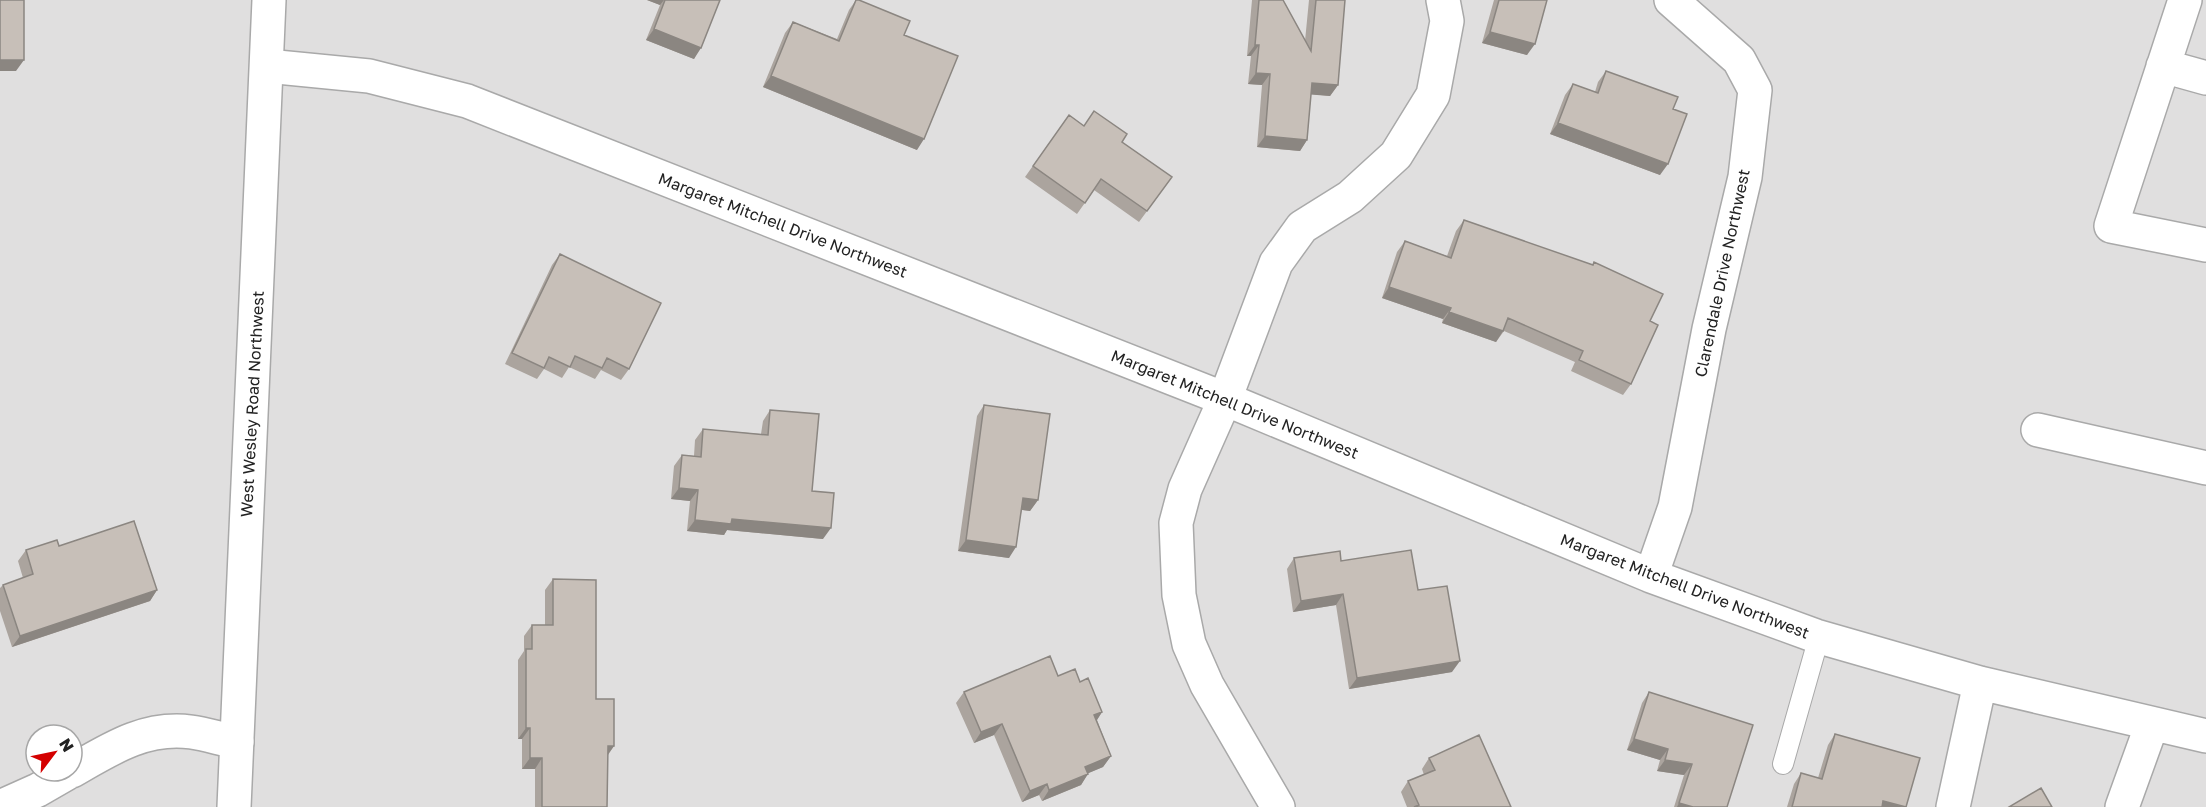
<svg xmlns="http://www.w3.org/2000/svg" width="2206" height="807" font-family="'Golos Text',sans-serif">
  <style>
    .residential { fill: #e0dfdf; fill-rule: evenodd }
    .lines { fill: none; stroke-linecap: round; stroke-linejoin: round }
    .service-casing { stroke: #a9a9a9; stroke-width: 22 }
    .minor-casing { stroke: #a9a9a9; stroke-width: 36 }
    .tertiary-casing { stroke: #a9a9a9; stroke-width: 36 }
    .service { stroke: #fff; stroke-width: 20 }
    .minor { stroke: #fff; stroke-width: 33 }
    .tertiary { stroke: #fff; stroke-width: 33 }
    .wall { fill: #aba49e }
    .shaded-wall { fill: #8b8681 }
    .building { fill: #c7bfb8; stroke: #8b8681; stroke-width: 1.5 }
    .labels { text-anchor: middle; stroke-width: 4.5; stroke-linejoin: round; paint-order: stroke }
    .street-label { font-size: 16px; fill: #222; stroke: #fff }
  </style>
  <rect width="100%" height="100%" fill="#f2efe9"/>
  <path class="residential" d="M 0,0 L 2206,0 L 2206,807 L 0,807 ZM 36,735 L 72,735 L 72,771 L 36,771 Z"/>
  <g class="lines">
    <g class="service-casing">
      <path id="service" d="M 1783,764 L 1819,637"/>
    </g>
    <g class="minor-casing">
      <path id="minor" d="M 2185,0 L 2111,226 L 2206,245
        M 267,66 L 369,76 L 467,101 L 1225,399 L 1651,576 L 1816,636 L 1980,683 L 2206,736
        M 2163,66 L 2206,78
        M 2038,430 L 2206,468
        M 1651,576 L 1675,507 L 1709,329 L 1745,177 L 1755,90 L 1739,60 L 1671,0
        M 72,771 C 110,749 145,726 191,732 C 206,734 221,739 237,742
        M 0,807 L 38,790 L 71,771
        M 1278,807 L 1207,685 L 1189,644 L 1179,595 L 1176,523 L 1185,489 L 1225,399 L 1276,263 L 1302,227 L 1350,197 L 1396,155 L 1433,95 L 1447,21 L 1443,0
        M 1953,807 L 1980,683
        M 2122,807 L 2152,724"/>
    </g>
    <g class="tertiary-casing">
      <path id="tertiary" d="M 234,807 L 269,0"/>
    </g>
    <use href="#service" class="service"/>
    <use href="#minor" class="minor"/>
    <use href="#tertiary" class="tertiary"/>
  </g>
  <path class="wall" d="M 647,0 L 720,0 L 694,59 L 646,40 L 660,5 Z
    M 856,0 L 904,35 L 917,150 L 763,87 L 785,33 L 793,22 L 837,39 L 849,10 Z
    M 1252,0 L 1283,0 L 1305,41 L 1309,0 L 1345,0 L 1338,85 L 1330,96 L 1311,94 L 1307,140 L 1300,151 L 1257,147 L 1262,85 L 1248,84 L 1251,56 L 1247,56 Z
    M 1494,0 L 1547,0 L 1527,55 L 1482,43 Z
    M 1606,71 L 1673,109 L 1660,175 L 1550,134 L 1565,95 L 1573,84 L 1595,92 L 1598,82 Z
    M 1069,115 L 1084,126 L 1122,142 L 1172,177 L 1139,222 L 1094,190 L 1077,214 L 1025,177 Z
    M 1464,220 L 1592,265 L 1594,262 L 1650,321 L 1631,384 L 1623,395 L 1571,371 L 1575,362 L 1504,331 L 1496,342 L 1442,323 L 1443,319 L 1382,298 L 1397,252 L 1405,241 L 1447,256 L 1456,231 Z
    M 560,254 L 629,369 L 621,380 L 601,370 L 595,379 L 569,367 L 562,378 L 544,369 L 537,379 L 505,364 L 552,265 Z
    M 984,405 L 1038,500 L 1030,511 L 1022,510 L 1009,558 L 958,551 L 977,416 Z
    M 770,410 L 812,491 L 823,539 L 727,530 L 724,535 L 687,531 L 690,501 L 671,499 L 674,466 L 682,455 L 694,456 L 695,440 L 703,429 L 761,434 L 763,421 Z
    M 59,546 L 157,590 L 150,601 L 12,647 L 0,611 L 0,588 L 3,585 L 23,578 L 18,561 L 26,550 Z
    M 1294,558 L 1341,561 L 1418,590 L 1452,672 L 1349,689 L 1336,605 L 1293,612 L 1287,569 Z
    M 553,579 L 596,699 L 614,746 L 608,755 L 607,807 L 535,807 L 535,769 L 522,769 L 522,739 L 518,739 L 518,660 L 524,651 L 524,636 L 532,625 L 545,625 L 545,590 Z
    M 1058,676 L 1080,682 L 1102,712 L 1097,720 L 1111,756 L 1103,767 L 1088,773 L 1081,785 L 1042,801 L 1039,795 L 1022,802 L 994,735 L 974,743 L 956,703 L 964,692 Z
    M 1649,692 L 1727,807 L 1674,807 L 1684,775 L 1657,771 L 1660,760 L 1627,750 L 1642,703 Z
    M 1835,734 L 1906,807 L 1787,807 L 1794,784 L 1801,773 L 1818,778 L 1828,745 Z
    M 1429,758 L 1511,807 L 1407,807 L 1401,792 L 1408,781 L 1424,775 L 1422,769 Z"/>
  <path class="shaded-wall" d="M 647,0 L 664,0 L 660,5 Z
    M 654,29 L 701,48 L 694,59 L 646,40 Z
    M 1490,32 L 1535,44 L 1527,55 L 1482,43 Z
    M 1255,45 L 1259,45 L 1251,56 L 1247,56 Z
    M 0,60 L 24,60 L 16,71 L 0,71 Z
    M 1256,73 L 1270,74 L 1262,85 L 1248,84 Z
    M 771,76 L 924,139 L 917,150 L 763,87 Z
    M 1312,83 L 1338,85 L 1330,96 L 1304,94 Z
    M 1558,123 L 1668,164 L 1660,175 L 1550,134 Z
    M 1265,136 L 1307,140 L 1300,151 L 1257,147 Z
    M 1389,287 L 1451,308 L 1443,319 L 1382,298 Z
    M 1449,312 L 1503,331 L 1496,342 L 1442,323 Z
    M 679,488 L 698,490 L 690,501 L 671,499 Z
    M 1023,498 L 1038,500 L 1030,511 L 1016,509 Z
    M 732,519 L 831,528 L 823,539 L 727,530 L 724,535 L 687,531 L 695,520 Z
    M 966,540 L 1016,547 L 1009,558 L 958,551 Z
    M 157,590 L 150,601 L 12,647 L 20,636 Z
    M 1343,594 L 1336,605 L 1293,612 L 1301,601 Z
    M 1460,661 L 1452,672 L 1349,689 L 1357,678 Z
    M 1102,712 L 1095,723 L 1094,715 Z
    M 1002,724 L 994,735 L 974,743 L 981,732 Z
    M 526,728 L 530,728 L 522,739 L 518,739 Z
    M 1634,739 L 1668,749 L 1660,760 L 1627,750 Z
    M 608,746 L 614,746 L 606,757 Z
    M 1111,756 L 1103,767 L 1077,778 L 1085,767 Z
    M 530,758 L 542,758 L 535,769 L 522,769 Z
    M 1665,760 L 1692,764 L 1684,775 L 1657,771 Z
    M 1088,774 L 1081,785 L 1042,801 L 1049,790 Z
    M 1047,784 L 1039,795 L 1022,802 L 1030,791 Z
    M 1883,801 L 1904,807 L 1879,807 Z
    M 1679,803 L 1693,807 L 1677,807 Z"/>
  <path class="building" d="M 0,0 L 24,0 L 24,60 L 0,60 Z
    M 665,0 L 720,0 L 701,48 L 654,29 Z
    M 856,0 L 859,0 L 910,21 L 904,35 L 958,56 L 924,139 L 771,76 L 793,22 L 839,41 Z
    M 1259,0 L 1283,0 L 1311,51 L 1316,0 L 1345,0 L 1338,85 L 1312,83 L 1307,140 L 1265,136 L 1270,74 L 1256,73 L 1259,45 L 1255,45 Z
    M 1499,0 L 1547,0 L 1535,44 L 1490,32 Z
    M 1606,71 L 1678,97 L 1673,109 L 1687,114 L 1668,164 L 1558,123 L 1573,84 L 1598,93 Z
    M 1094,111 L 1127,134 L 1122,142 L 1172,177 L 1147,211 L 1101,179 L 1085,203 L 1033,166 L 1069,115 L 1084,126 Z
    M 1464,220 L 1593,265 L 1594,262 L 1663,294 L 1650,321 L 1658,325 L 1631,384 L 1579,360 L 1583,351 L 1508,318 L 1503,331 L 1449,312 L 1451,308 L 1389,287 L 1405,241 L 1451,258 Z
    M 560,254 L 661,303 L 629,369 L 607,358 L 602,368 L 575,356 L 570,367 L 549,357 L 544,368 L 512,353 Z
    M 984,405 L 1050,414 L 1038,500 L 1023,498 L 1016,547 L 966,540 Z
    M 770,410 L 819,414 L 812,491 L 834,493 L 831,528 L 732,519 L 731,524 L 695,520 L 698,490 L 679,488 L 682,455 L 701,457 L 703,429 L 768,435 Z
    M 134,521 L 157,590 L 20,636 L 3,585 L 33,574 L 26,550 L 57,540 L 59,546 Z
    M 1411,550 L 1418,590 L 1447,586 L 1460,661 L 1357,678 L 1343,594 L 1301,601 L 1294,558 L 1340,551 L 1341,561 Z
    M 553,579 L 596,580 L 596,699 L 614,699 L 614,746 L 608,746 L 607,807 L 542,807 L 542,758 L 530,758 L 530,728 L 526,728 L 526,649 L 532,649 L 532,625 L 553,625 Z
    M 1050,656 L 1058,676 L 1075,669 L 1080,682 L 1088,678 L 1102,712 L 1094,715 L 1111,756 L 1085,767 L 1088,774 L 1049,790 L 1047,784 L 1030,791 L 1002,724 L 981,732 L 964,692 Z
    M 1649,692 L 1753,725 L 1727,807 L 1693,807 L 1679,803 L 1692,764 L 1665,760 L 1668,749 L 1634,739 Z
    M 1835,734 L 1920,758 L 1906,807 L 1883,801 L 1882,807 L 1792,807 L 1801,773 L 1822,779 Z
    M 1479,735 L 1511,807 L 1414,807 L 1419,805 L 1408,781 L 1435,770 L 1429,758 Z
    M 2041,788 L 2052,807 L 2009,807 Z"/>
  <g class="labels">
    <g class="street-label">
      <text transform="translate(783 225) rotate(21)" y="6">Margaret Mitchell Drive Northwest</text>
      <text transform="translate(1722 273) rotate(-78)" y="6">Clarendale Drive Northwest</text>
      <text transform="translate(252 404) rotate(-87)" y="6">West Wesley Road Northwest</text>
      <text transform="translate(1235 404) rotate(22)" y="6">Margaret Mitchell Drive Northwest</text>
      <text transform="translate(1685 586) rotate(21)" y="6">Margaret Mitchell Drive Northwest</text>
    </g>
  </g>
  <g transform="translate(54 753) rotate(58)"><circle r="28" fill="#ffffff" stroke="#a7a7a7" stroke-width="1.5"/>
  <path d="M0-4.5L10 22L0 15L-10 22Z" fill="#d40000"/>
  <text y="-9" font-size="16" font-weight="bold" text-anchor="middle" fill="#222222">N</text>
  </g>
</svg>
